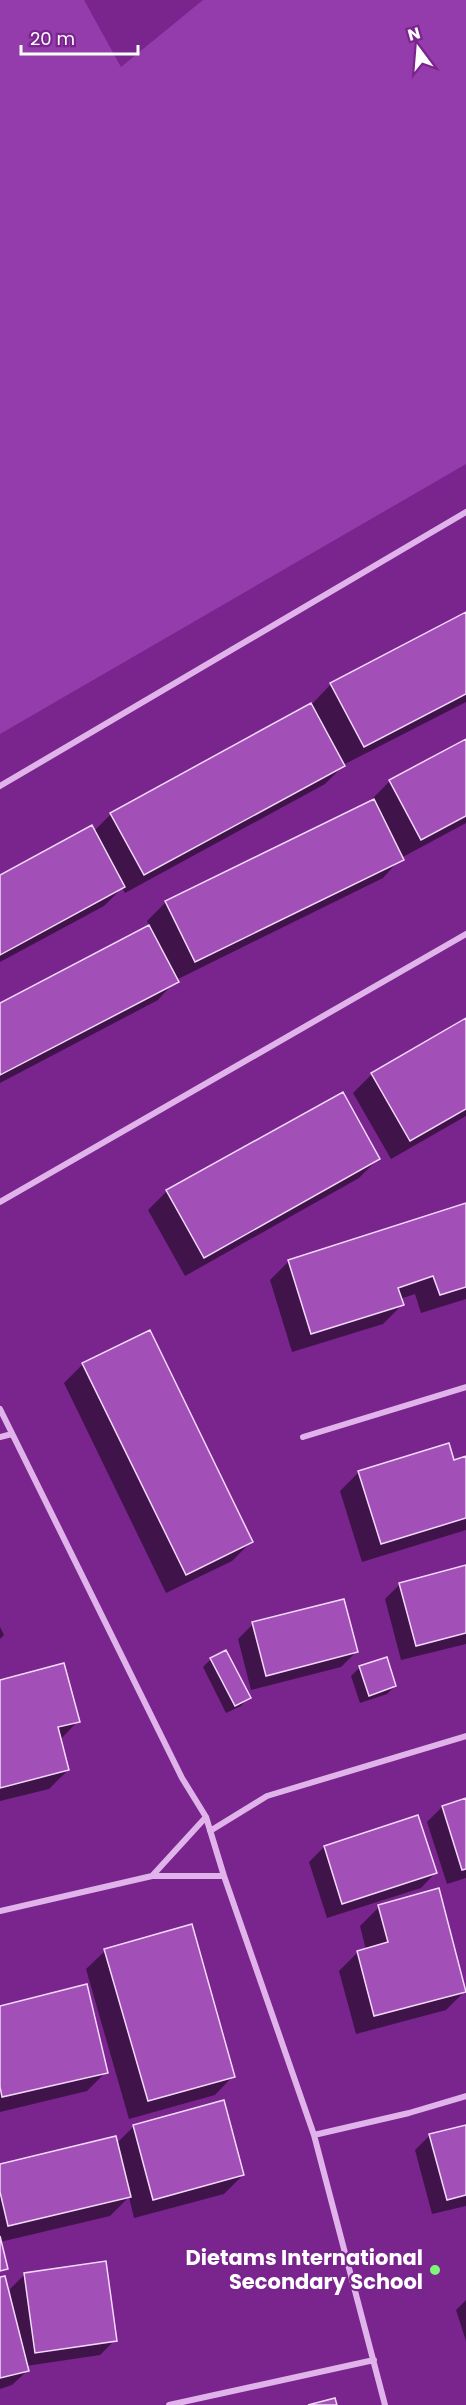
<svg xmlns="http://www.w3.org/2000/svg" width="466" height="2405" font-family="Poppins,sans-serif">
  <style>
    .green { fill: #953cad }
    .shadow { fill: #0007 }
    .building { fill: #a250b7; stroke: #f2d9f8; stroke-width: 1.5 }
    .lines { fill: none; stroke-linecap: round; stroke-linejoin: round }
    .street { stroke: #e0b4eb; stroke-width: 6 }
    .poi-dot { fill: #7ef678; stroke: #7a248e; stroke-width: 2 }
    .labels { text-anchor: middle; stroke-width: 4.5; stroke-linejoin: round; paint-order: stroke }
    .poi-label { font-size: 21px; font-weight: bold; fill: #fff; stroke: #7a248e; text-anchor: end }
  </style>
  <rect width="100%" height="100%" fill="#7a248e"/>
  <path class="green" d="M 0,0 L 84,0 L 121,67 L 203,0 L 466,0 L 466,464 L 0,734 Z"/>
  <path class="shadow" d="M 466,614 L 466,702 L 345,764 L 325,784 L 125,893 L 122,888 L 104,906 L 0,962 L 0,876 L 94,831 L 111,814 L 313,703 L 331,684 Z
    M 466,740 L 466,823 L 401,858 L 383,878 L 176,980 L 158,1000 L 0,1083 L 0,1004 L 150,927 L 147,921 L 166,902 L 372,802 L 371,800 L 390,781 Z
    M 466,1020 L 466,1116 L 391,1159 L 353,1093 L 372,1074 Z
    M 378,1159 L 359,1178 L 185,1276 L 148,1210 L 167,1191 Z
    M 466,1204 L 466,1299 L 421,1313 L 415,1294 L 400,1299 L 402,1305 L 383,1324 L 292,1352 L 270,1280 L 289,1261 Z
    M 83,1364 L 251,1542 L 232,1561 L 166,1593 L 64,1383 Z
    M 466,1455 L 466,1530 L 362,1562 L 340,1491 L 359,1472 L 453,1462 Z
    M 466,1567 L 466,1644 L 401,1660 L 385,1599 L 400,1584 Z
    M 253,1624 L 356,1652 L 341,1667 L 251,1690 L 238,1639 Z
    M 0,1627 L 4,1635 L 0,1639 Z
    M 211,1659 L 249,1697 L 241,1706 L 226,1713 L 203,1667 Z
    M 360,1667 L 395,1686 L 387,1694 L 360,1703 L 351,1676 Z
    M 0,1681 L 78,1721 L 60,1740 L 68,1770 L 49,1789 L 0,1801 Z
    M 466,1800 L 466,1878 L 447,1884 L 427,1822 L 442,1807 Z
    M 417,1817 L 435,1873 L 421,1888 L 327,1918 L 309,1862 L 324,1847 Z
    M 379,1907 L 465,1991 L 446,2010 L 356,2034 L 339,1971 L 358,1952 L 366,1950 L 360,1926 Z
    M 105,1951 L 233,2076 L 215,2095 L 129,2119 L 86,1969 Z
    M 0,2007 L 106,2072 L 87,2091 L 0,2112 Z
    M 134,2126 L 243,2175 L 224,2194 L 134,2218 L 129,2197 L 110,2216 L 0,2242 L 0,2166 L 116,2144 Z
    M 466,2126 L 466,2206 L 432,2214 L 415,2150 L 430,2135 Z
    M 25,2274 L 115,2340 L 100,2355 L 26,2366 L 27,2371 L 12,2385 L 0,2389 L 0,2279 L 9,2300 L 11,2299 L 10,2289 Z
    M 466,2300 L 466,2341 L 456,2310 Z"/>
  <path class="building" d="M 466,612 L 466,694 L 364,747 L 330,683 Z
    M 311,703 L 345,766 L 144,875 L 110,813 Z
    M 466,739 L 466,816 L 421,840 L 389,780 Z
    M 374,799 L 404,860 L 195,962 L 165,901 Z
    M 92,825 L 125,887 L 0,955 L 0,875 Z
    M 149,925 L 179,982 L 0,1075 L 0,1003 Z
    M 466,1018 L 466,1109 L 410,1141 L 371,1073 Z
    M 343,1092 L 380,1159 L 204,1258 L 166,1190 Z
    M 466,1203 L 466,1287 L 440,1295 L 433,1276 L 398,1288 L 404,1305 L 311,1334 L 288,1260 Z
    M 150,1330 L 253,1542 L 186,1575 L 82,1363 Z
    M 449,1443 L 454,1460 L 466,1456 L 466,1518 L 381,1544 L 358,1471 Z
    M 466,1565 L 466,1633 L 416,1646 L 399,1583 Z
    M 344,1599 L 358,1652 L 266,1676 L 252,1622 Z
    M 226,1650 L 251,1698 L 235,1706 L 210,1658 Z
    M 387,1657 L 396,1686 L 369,1696 L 359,1666 Z
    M 64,1663 L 80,1722 L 58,1727 L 69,1770 L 0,1788 L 0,1680 Z
    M 466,1798 L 466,1869 L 462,1870 L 442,1806 Z
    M 418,1815 L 437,1873 L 342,1904 L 324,1846 Z
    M 439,1888 L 466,1992 L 374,2016 L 357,1951 L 388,1942 L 378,1905 Z
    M 192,1924 L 235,2077 L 148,2101 L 104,1949 Z
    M 87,1984 L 108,2073 L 2,2097 L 0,2087 L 0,2006 Z
    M 224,2100 L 244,2175 L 153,2200 L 133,2125 Z
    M 466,2125 L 466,2195 L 447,2200 L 429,2134 Z
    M 116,2136 L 131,2197 L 8,2226 L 0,2192 L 0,2164 Z
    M 0,2236 L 8,2269 L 0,2271 Z
    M 106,2261 L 117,2341 L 35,2353 L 24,2273 Z
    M 5,2276 L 29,2371 L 0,2378 L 0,2277 Z
    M 335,2398 L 337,2405 L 308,2405 Z"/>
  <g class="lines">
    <path class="street" d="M 0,786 L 466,512
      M 0,1202 L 466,934
      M 0,1409 L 182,1778 L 206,1817 L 224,1876 L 314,2135 L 385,2405
      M 0,1437 L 12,1434
      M 303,1437 L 466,1387
      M 210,1831 L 267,1796 L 466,1736
      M 152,1876 L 206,1817
      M 0,1911 L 152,1876 L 224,1876
      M 314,2135 L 409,2113 L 466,2096
      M 169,2405 L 374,2360"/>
  </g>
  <circle class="poi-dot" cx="435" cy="2270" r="6"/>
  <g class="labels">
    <g class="poi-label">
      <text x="423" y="2265">Dietams International<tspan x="423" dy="24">Secondary School</tspan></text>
    </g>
  </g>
  <g transform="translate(418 48) rotate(344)" stroke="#7a248e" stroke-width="4.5" paint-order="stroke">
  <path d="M0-4.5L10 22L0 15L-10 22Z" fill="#ffffff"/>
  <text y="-9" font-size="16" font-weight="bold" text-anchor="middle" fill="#ffffff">N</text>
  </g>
  <path d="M21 45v9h117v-9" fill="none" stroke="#ffffff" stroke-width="3"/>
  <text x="30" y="45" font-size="18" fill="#ffffff" stroke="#7a248e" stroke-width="4.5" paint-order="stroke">20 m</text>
</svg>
